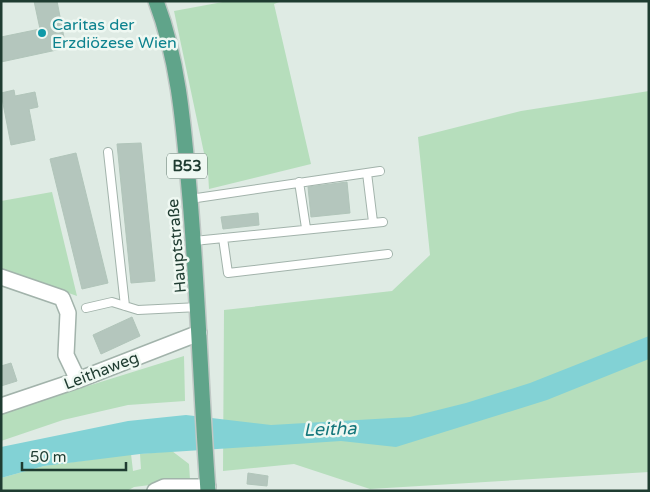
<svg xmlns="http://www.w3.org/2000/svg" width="650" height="492" font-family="'Varela Round',sans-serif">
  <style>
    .green { fill: #b6debc }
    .water { fill: #82d2d5 }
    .building { fill: #b4c6bd; stroke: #b1c5ba }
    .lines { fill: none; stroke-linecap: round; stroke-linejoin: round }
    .lane-casing { stroke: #a2b3ab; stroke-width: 10 }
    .street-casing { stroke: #a2b3ab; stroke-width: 18 }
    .primary-casing { stroke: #c0c8c5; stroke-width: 18 }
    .lane { stroke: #fff; stroke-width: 8 }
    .street { stroke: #fff; stroke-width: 15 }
    .primary { stroke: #60a48a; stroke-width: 15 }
    .culture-dot { fill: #0f9aa8; stroke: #eff8f2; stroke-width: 2 }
    .labels { text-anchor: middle; stroke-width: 5; stroke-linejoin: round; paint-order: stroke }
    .shield { fill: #eff8f2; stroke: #5d746b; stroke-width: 1 }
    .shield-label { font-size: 15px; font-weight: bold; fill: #1f3c31 }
    .culture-label { font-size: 16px; fill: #0d838f; stroke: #eff8f2; text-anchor: start }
    .street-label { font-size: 16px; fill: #1f3c31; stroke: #eff8f2 }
    .water-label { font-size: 18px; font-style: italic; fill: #15777c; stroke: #eff8f2 }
  </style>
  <rect width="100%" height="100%" fill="#dfebe4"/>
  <path class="green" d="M 228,1 L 282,1 L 274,4 L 311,164 L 209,189 L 208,172 L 174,11 Z
    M 649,91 L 649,472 L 370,489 L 294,464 L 223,471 L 224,310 L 392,291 L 430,255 L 418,137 L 521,111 Z
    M 52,192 L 77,296 L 1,269 L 1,201 Z
    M 184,356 L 185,401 L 128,405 L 63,420 L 1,441 L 1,413 Z
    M 172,451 L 189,464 L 190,480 L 134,487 L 127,491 L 1,491 L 1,478 L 44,466 L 131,454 L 133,471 L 141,469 L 140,454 Z"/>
  <path class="water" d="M 649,336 L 649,359 L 547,400 L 396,447 L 341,441 L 140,454 L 44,466 L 1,478 L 1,447 L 128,421 L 186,415 L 271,425 L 410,417 L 466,403 L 530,383 Z"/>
  <path class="building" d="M 34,1 L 57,1 L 66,48 L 1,62 L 1,37 L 40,29 Z
    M 14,90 L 15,96 L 35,92 L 38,107 L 29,109 L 35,140 L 11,145 L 1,93 Z
    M 141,143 L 155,281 L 131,283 L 117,144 Z
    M 76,153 L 108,283 L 82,289 L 50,159 Z
    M 347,182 L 350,213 L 311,217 L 308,187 Z
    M 258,213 L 259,225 L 223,229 L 221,217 Z
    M 132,317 L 140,336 L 101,354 L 93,335 Z
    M 11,363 L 17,381 L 1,386 L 1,366 Z
    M 248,473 L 268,476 L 267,486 L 247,484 Z"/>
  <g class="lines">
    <g class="lane-casing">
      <path id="lane" d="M 108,152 L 125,306
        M 367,173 L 373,222
        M 299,182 L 306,228
        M 190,199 L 380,171
        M 223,238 L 228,273 L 388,254
        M 194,241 L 383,222
        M 86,308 L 112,302 L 138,310 L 199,307"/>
    </g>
    <g class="street-casing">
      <path id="street" d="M 1,277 L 62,298 L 68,313 L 66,355 L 78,380
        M 1,406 L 78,380 L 199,333
        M 155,491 L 164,487 L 208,487"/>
    </g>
    <g class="primary-casing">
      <path id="primary" d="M 156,1 C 180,64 184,133 190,199 C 198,296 201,393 208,491"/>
    </g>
    <use href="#lane" class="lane"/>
    <use href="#street" class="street"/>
    <use href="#primary" class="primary"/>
  </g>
  <circle class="culture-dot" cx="42" cy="33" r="5"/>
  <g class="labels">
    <rect class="shield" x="167" y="153.5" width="40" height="25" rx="4"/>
    <g class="shield-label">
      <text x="187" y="171">B53</text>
    </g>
    <g class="culture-label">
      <text x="52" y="30">Caritas der<tspan x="52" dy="18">Erzdiözese Wien</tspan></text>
    </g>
    <g class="street-label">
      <text transform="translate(176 246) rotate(-95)" y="6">Hauptstraße</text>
      <text transform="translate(101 370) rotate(-21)" y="6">Leithaweg</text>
    </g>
    <g class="water-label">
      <text transform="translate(330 429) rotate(-2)" y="6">Leitha</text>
    </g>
  </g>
  <rect width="650" height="492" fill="none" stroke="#1f3c31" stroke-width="5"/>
  <path d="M22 462v8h104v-8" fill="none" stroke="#1f3c31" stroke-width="2.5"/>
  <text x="30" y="462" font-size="15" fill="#1f3c31" stroke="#eff8f2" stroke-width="4" paint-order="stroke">50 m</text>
</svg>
